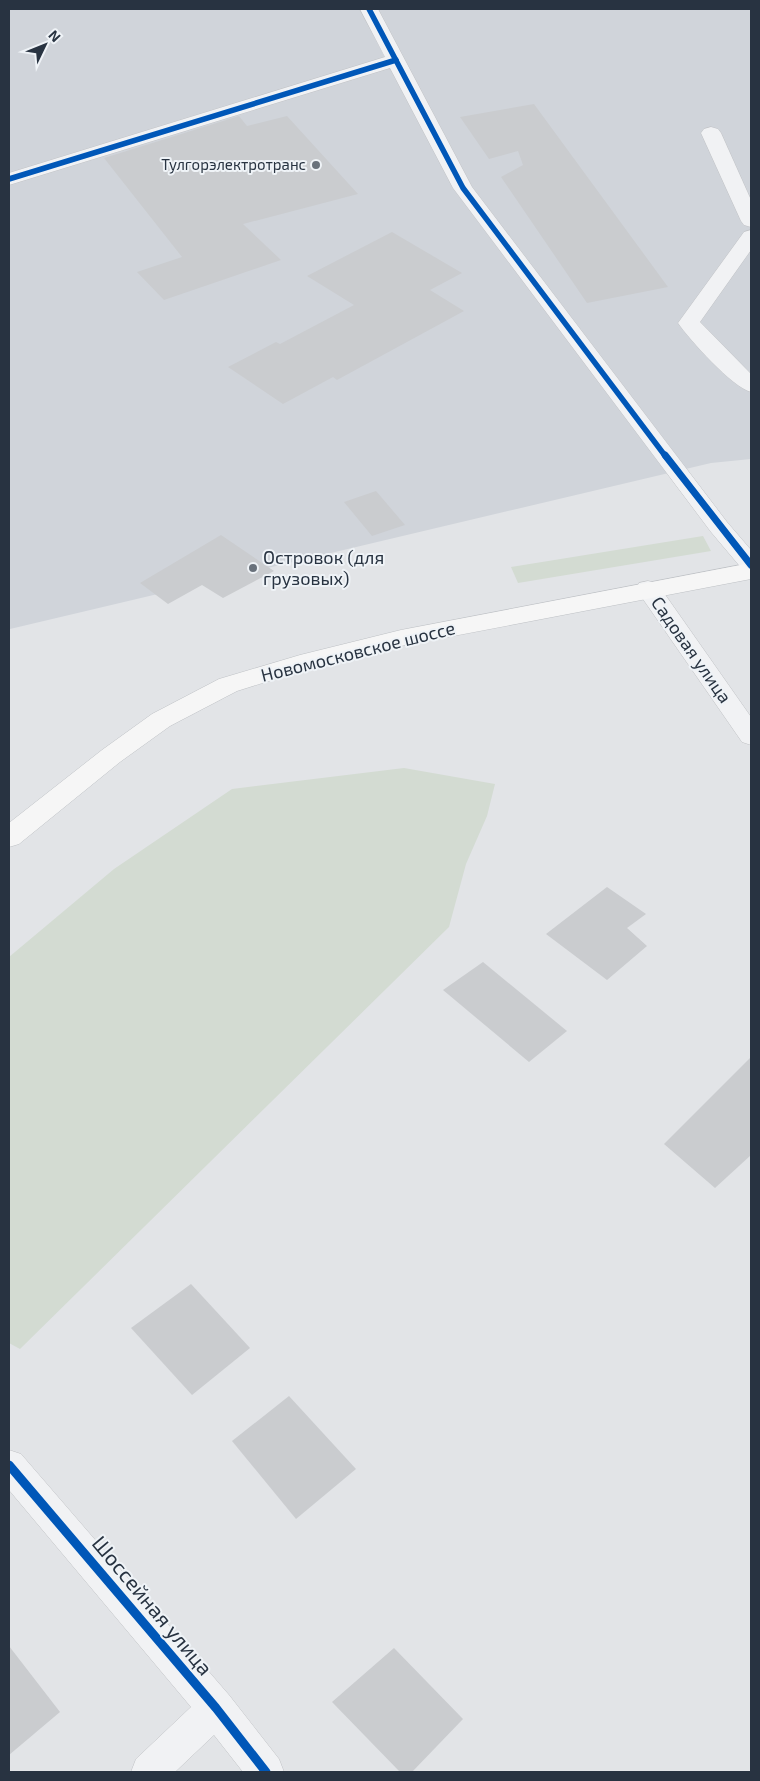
<svg xmlns="http://www.w3.org/2000/svg" width="760" height="1781" viewBox="0 0 760 1781" font-family="'Exo 2',sans-serif">
<rect width="100%" height="100%" fill="#e2e4e7"/>
<!-- built -->
<polygon fill="#d0d4da" points="9,9 751,9 751,459 711,463 10,629"/>
<!-- green -->
<g fill="#d3dbd2">
<polygon points="703,536 711,551 518,583 511,567"/>
<polygon points="404,768 495,784 487,816 466,864 449,927 20,1349 9,1343 9,957 114,869 232,789"/>
</g>
<!-- building -->
<g fill="#cacccf">
<polygon points="534,104 668,287 587,303 501,177 523,165 518,151 489,159 460,117"/>
<polygon points="239,116 247,126 287,116 358,194 243,224 281,260 164,300 137,272 182,257 104,158"/>
<polygon points="392,232 462,273 430,290 464,311 337,380 333,377 283,404 228,367 276,342 280,344 354,305 307,276"/>
<polygon points="376,491 405,525 372,536 344,502"/>
<polygon points="221,535 274,571 223,598 202,585 168,604 140,583"/>
<polygon points="607,887 646,914 627,928 647,946 607,980 546,934"/>
<polygon points="483,962 567,1031 529,1062 443,990"/>
<polygon points="751,1057 751,1155 715,1188 664,1144"/>
<polygon points="191,1284 250,1348 192,1395 131,1328"/>
<polygon points="289,1396 356,1469 296,1519 232,1441"/>
<polygon points="9,1646 60,1712 9,1755"/>
<polygon points="394,1648 463,1719 412,1772 400,1772 332,1702"/>
</g>
<g fill="none" stroke-linecap="round" stroke-linejoin="round">
<defs>
<g id="minor">
<polygon points="360,9 378,9 472,187 727,522 751,550 751,573 743,570 711,532 453,188 390,68 9,185 9,173 385,57"/>
<polygon points="711,127 718,129 721,133 751,200 751,227 744,225 741,221 701,133 704,129"/>
<path d="M751,230v20l-51,72 51,52v18c-19,-5 -61,-52 -73,-69l66,-91z"/>
<polygon points="648,581 657,583 751,717 751,745 742,742 636,589 639,583"/>
<polygon points="9,1450 21,1454 229,1695 279,1759 284,1772 243,1772 214,1735 175,1772 131,1772 136,1759 191,1707 9,1490"/>
</g>
<polygon id="major" points="751,563 751,579 401,646 304,670 237,691 170,726 120,762 19,844 9,847 9,823 102,750 152,714 219,679 300,655 401,630"/>
</defs>
<!-- minor casing -->
<use href="#minor" stroke="#c0c2c5" stroke-width="1"/>
<!-- major casing -->
<use href="#major" stroke="#bec1c5" stroke-width="1"/>
<!-- minor -->
<use href="#minor" fill="#f1f2f4" fill-rule="evenodd"/>
<!-- major -->
<use href="#major" fill="#f6f6f6" fill-rule="evenodd"/>
<defs>
<g id="cycleway-far2">
<polyline points="369,9 463,188 666,457"/>
<polyline points="9,179 396,60"/>
</g>
<polyline id="cycleway-far1" points="665,455 751,565"/>
<polyline id="cycleway" points="9,1465 216,1708 266,1772"/>
</defs>
<!-- cycleway-far2 casing -->
<use href="#cycleway-far2" stroke="#eff3f7" stroke-width="8"/>
<!-- cycleway-far1 casing -->
<use href="#cycleway-far1" stroke="#eff3f7" stroke-width="10"/>
<!-- cycleway casing -->
<use href="#cycleway" stroke="#eff3f7" stroke-width="12"/>
<!-- cycleway-far2 -->
<use href="#cycleway-far2" stroke="#0057b8" stroke-width="5.5"/>
<!-- cycleway-far1 -->
<use href="#cycleway-far1" stroke="#0057b8" stroke-width="7"/>
<!-- cycleway -->
<use href="#cycleway" stroke="#0057b8" stroke-width="9"/>
</g>
<!-- markers -->
<g fill="#69717b" stroke="#eff3f7" stroke-width="2">
<circle cx="316" cy="165" r="5"/>
<circle cx="253" cy="568" r="5"/>
</g>
<g text-anchor="middle" stroke-width="4" stroke-linejoin="round" paint-order="stroke">
<!-- far-poi labels -->
<g font-size="15" fill="#283341" stroke="#eff3f7" text-anchor="end">
<text x="306" y="170">Тулгорэлектротранс</text>
</g>
<!-- poi labels -->
<g font-size="18" fill="#283341" stroke="#eff3f7" text-anchor="start">
<text x="263" y="564">Островок (для<tspan x="263" dy="21">грузовых)</tspan></text>
</g>
<!-- street labels -->
<g font-size="18" fill="#283341" stroke="#eff3f7">
<text transform="translate(691 650) rotate(55)" y="6">Садовая улица</text>
<text transform="translate(358 652) rotate(-14)" y="6">Новомосковское шоссе</text>
</g>
<!-- near-street labels -->
<g font-size="21" fill="#283341" stroke="#eff3f7">
<text transform="translate(152 1606) rotate(50)" y="7">Шоссейная улица</text>
</g>
</g>
<!-- border -->
<rect width="760" height="1781" fill="none" stroke="#283341" stroke-width="20"/>
<!-- north arrow -->
<g transform="translate(45 45) rotate(47)" stroke="#eff3f7" stroke-width="4" paint-order="stroke">
<path d="M0-4L9 19L0 12L-9 19Z" fill="#283341"/>
<text y="-8" font-size="14" font-weight="bold" text-anchor="middle" fill="#283341">N</text>
</g>
</svg>
